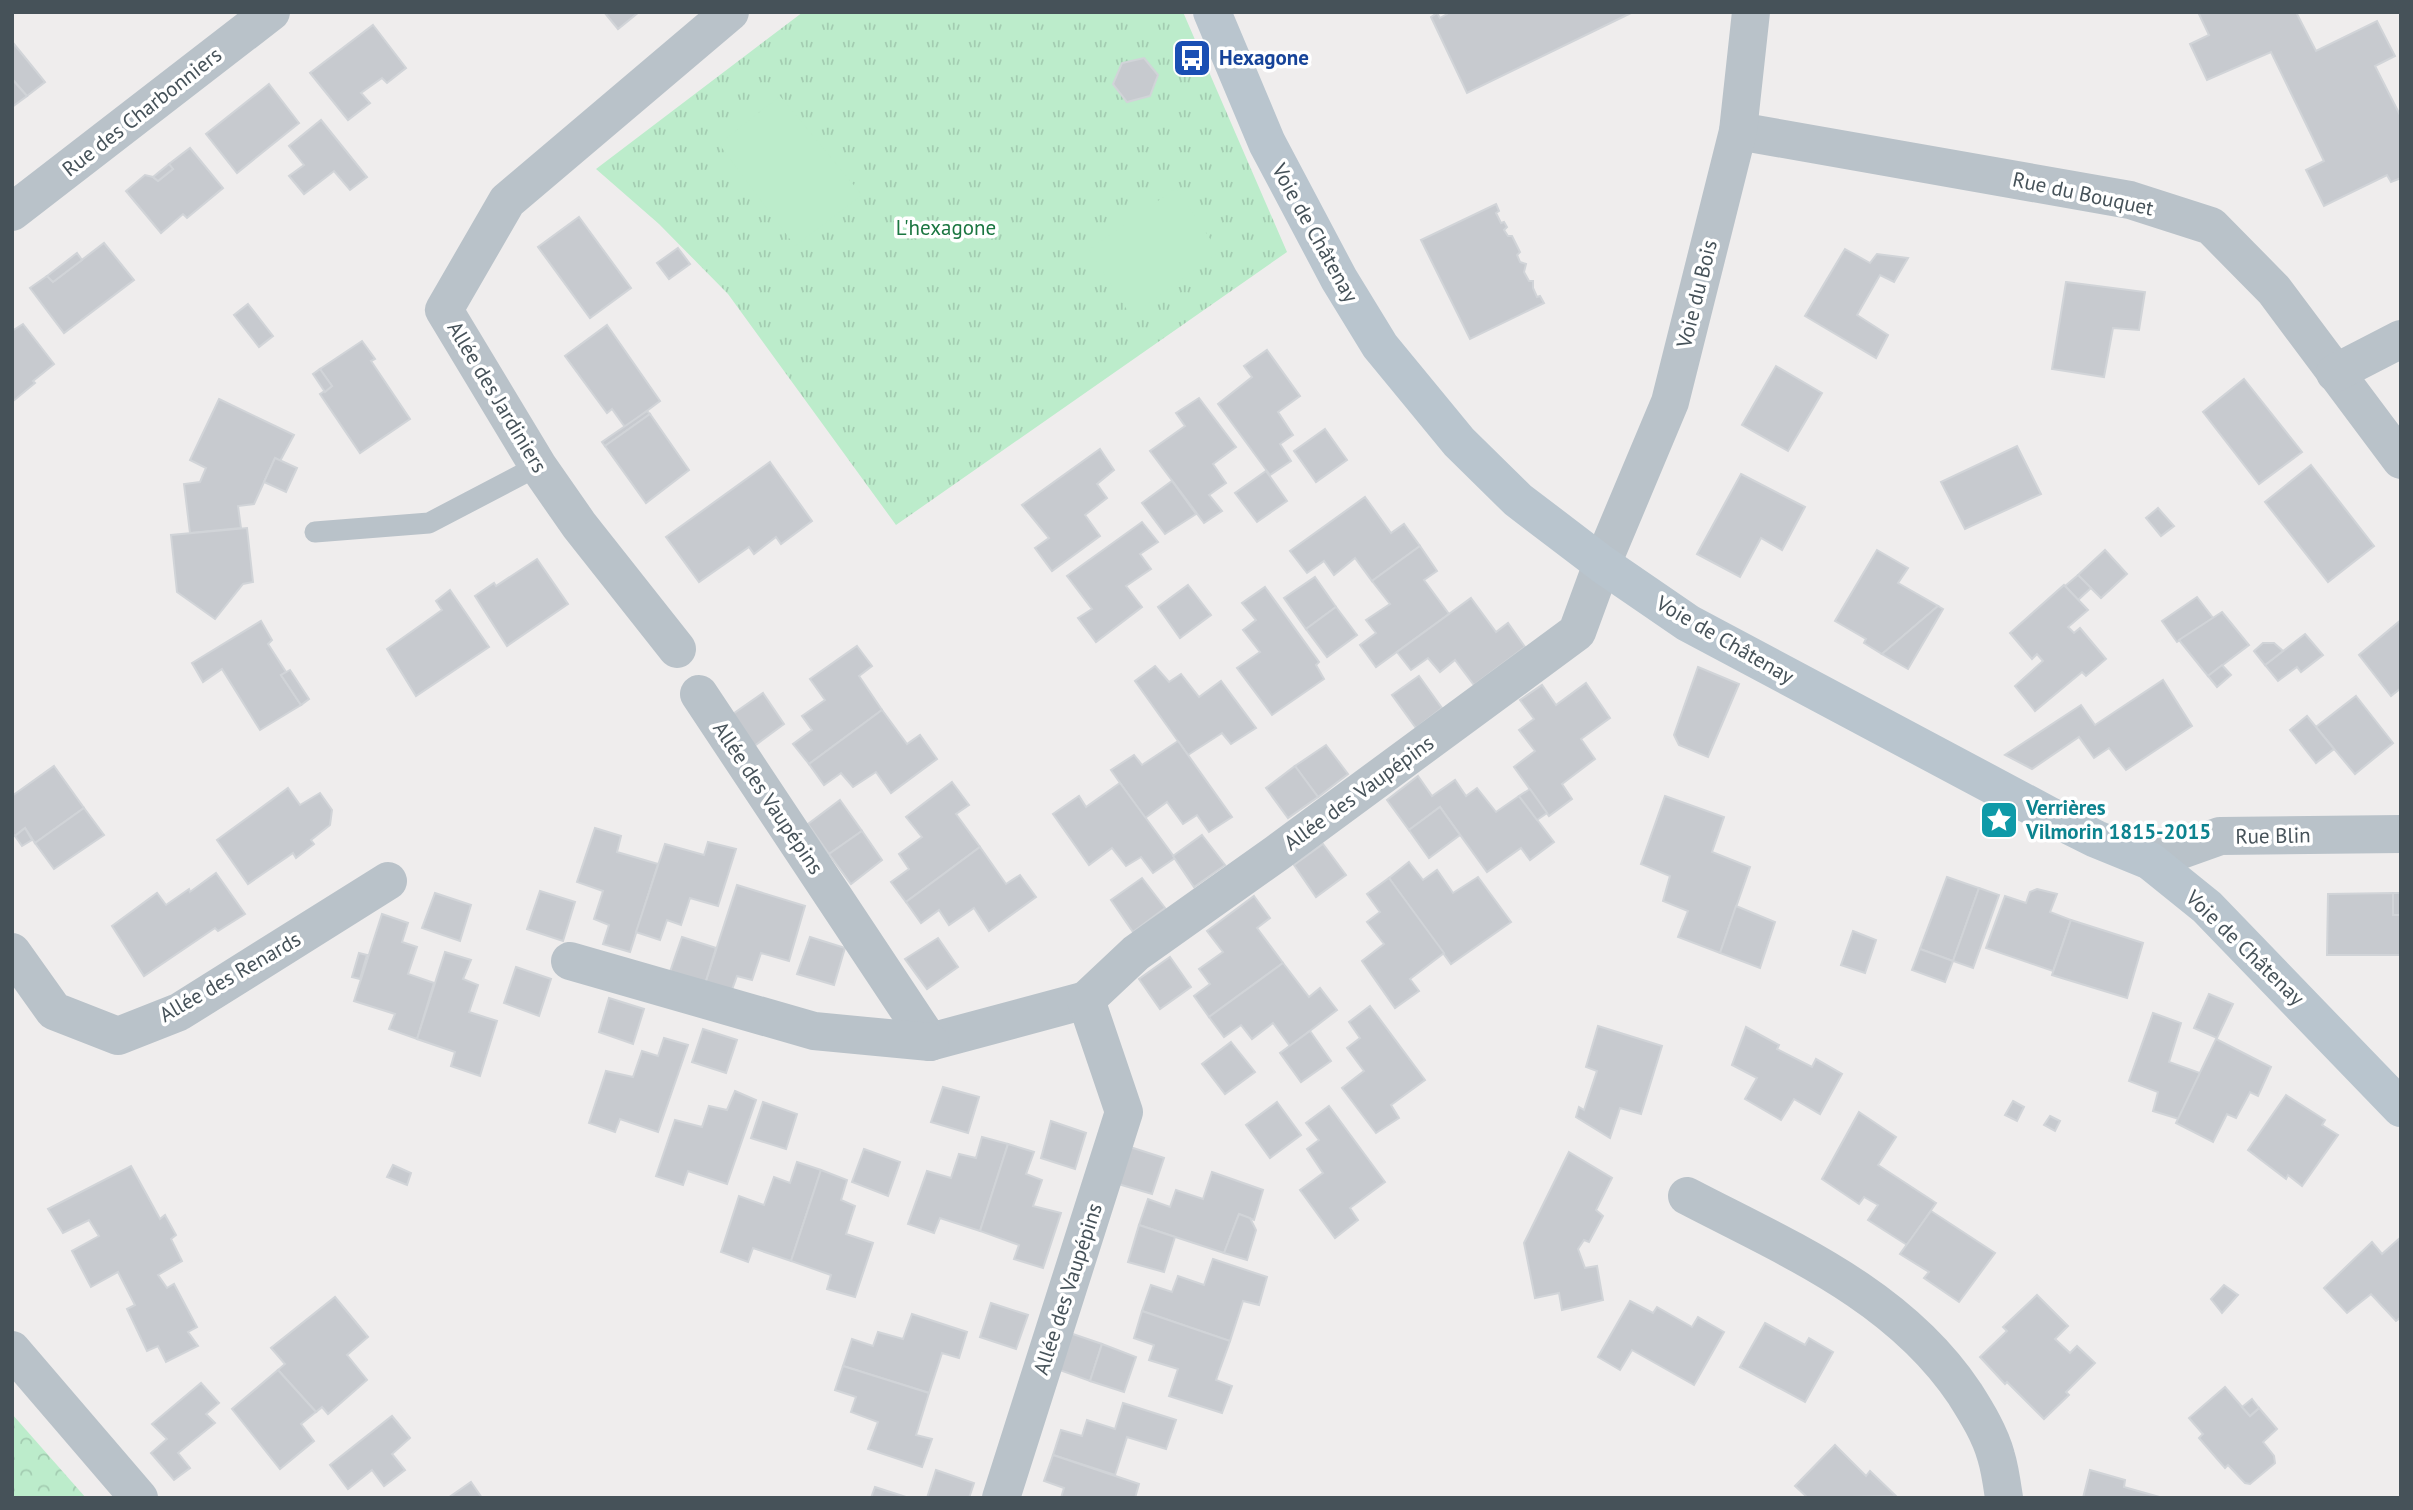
<svg xmlns="http://www.w3.org/2000/svg" width="2413" height="1510" viewBox="0 0 2413 1510" font-family="'PT Sans',sans-serif">
<defs>
<pattern id="grass-tufts" width="24" height="20" patternUnits="userSpaceOnUse" patternTransform="scale(1.75)"><rect width="24" height="20" fill="#bceccb"/><path d="M3 7l-1-3M5 7V3M7 7l1-3M15 17l-1-3M17 17v-4M19 17l1-3" fill="none" stroke="#a3ccb1"/></pattern>
<pattern id="forest-crowns" width="20" height="18" patternUnits="userSpaceOnUse" patternTransform="scale(1.75)"><rect width="20" height="18" fill="#bceccb"/><path d="M2 6a3 3 0 1 1 6 0M12 15a3 3 0 1 1 6 0" fill="none" stroke="#a3ccb1"/></pattern>
</defs>
<rect width="100%" height="100%" fill="#efeded"/>
<!-- grass -->
<polygon fill="url(#grass-tufts)" points="803,12 1183,12 1287,252 896,525 728,294 659,224 596,169"/>
<!-- forest -->
<polygon fill="url(#forest-crowns)" points="12,1414 86,1498 12,1498"/>
<!-- pitch -->
<g fill="#bceccb">
<polygon points="780,96 862,195 795,246 719,144"/>
<polygon points="1176,188 1219,252 1131,316 1089,250"/>
</g>
<!-- building -->
<g fill="#c7cacf" stroke="#d1d4d8" stroke-width="2">
<polygon points="604,12 639,12 618,29"/>
<polygon points="1447,12 1633,12 1467,93 1431,17 1437,13 1440,18 1447,14"/>
<polygon points="2198,12 2296,12 2316,51 2377,21 2395,56 2375,66 2401,117 2401,178 2391,182 2387,175 2324,206 2306,170 2324,161 2271,52 2207,80 2190,44 2209,35"/>
<polygon points="373,25 406,68 387,83 382,78 361,93 370,103 348,120 310,73"/>
<polygon points="14,44 45,82 27,96 12,79 12,46"/>
<polygon points="1144,58 1158,75 1150,96 1127,102 1113,84 1122,63"/>
<polygon points="12,79 27,96 12,107"/>
<polygon points="269,84 299,123 237,173 206,134"/>
<polygon points="321,120 367,177 350,190 334,171 304,194 289,176 304,165 289,146"/>
<polygon points="190,148 223,188 187,218 183,214 161,233 126,191 145,175 153,177 158,181 173,169 169,164"/>
<polygon points="169,164 173,169 158,181 153,177"/>
<polygon points="1496,204 1499,211 1496,213 1501,223 1504,222 1507,227 1504,230 1508,236 1512,236 1520,252 1517,255 1520,262 1526,264 1524,272 1529,281 1533,281 1533,288 1537,297 1540,296 1544,303 1470,339 1421,240"/>
<polygon points="579,217 631,288 590,318 538,247"/>
<polygon points="104,243 134,280 64,333 30,288 47,276 53,282"/>
<polygon points="678,248 690,264 669,279 657,263"/>
<polygon points="1845,249 1870,263 1877,254 1908,258 1894,282 1880,275 1857,315 1888,335 1876,358 1805,316"/>
<polygon points="77,253 82,260 53,282 47,276"/>
<polygon points="2066,282 2145,292 2139,330 2113,328 2104,377 2052,369"/>
<polygon points="248,304 273,336 259,347 234,315"/>
<polygon points="23,324 54,364 33,381 35,383 12,402 12,331"/>
<polygon points="607,325 660,401 625,427 612,409 607,413 565,356"/>
<polygon points="362,341 375,359 371,361 410,419 360,453 320,394 332,386 320,369"/>
<polygon points="1267,350 1300,396 1278,412 1293,435 1280,444 1291,461 1270,475 1218,404 1252,377 1244,366"/>
<polygon points="1776,366 1822,393 1788,451 1742,425"/>
<polygon points="320,369 332,386 325,392 313,374"/>
<polygon points="2244,379 2302,452 2259,484 2203,412"/>
<polygon points="1199,398 1236,447 1213,464 1226,483 1209,495 1222,511 1204,523 1150,451 1185,426 1176,413"/>
<polygon points="219,399 294,435 280,461 275,458 254,504 238,506 241,528 190,533 184,484 200,482 206,468 190,460"/>
<polygon points="647,411 650,414 605,446 602,442"/>
<polygon points="650,414 689,470 646,503 605,446"/>
<polygon points="1325,429 1347,460 1316,482 1294,451"/>
<polygon points="2017,446 2041,494 1965,529 1941,482"/>
<polygon points="1100,449 1114,470 1097,484 1107,498 1085,515 1100,536 1052,571 1035,548 1049,538 1022,505"/>
<polygon points="275,458 297,468 286,492 264,482"/>
<polygon points="770,462 812,521 781,544 776,537 754,554 749,547 699,582 666,537"/>
<polygon points="2311,465 2374,546 2328,582 2265,502"/>
<polygon points="1266,471 1287,501 1257,522 1235,493"/>
<polygon points="1741,474 1805,507 1782,550 1761,538 1740,577 1697,554"/>
<polygon points="1172,481 1196,514 1165,534 1142,503"/>
<polygon points="1365,497 1391,533 1404,524 1420,546 1372,581 1355,558 1334,575 1324,561 1307,573 1290,551"/>
<polygon points="2158,508 2174,526 2161,536 2146,518"/>
<polygon points="1142,522 1158,542 1140,554 1151,569 1126,586 1142,607 1096,642 1078,618 1092,609 1067,576"/>
<polygon points="247,528 253,582 243,584 215,619 177,592 171,535"/>
<polygon points="1420,546 1437,571 1424,580 1449,614 1376,667 1360,645 1376,633 1366,620 1390,604 1372,581"/>
<polygon points="1877,550 1908,568 1898,583 1938,606 1882,654 1864,643 1866,639 1835,621"/>
<polygon points="2105,550 2127,574 2101,598 2078,575"/>
<polygon points="537,559 568,604 507,646 475,596 494,583 496,586"/>
<polygon points="2078,575 2091,588 2078,600 2065,586"/>
<polygon points="1315,577 1336,607 1306,629 1284,598"/>
<polygon points="1188,585 1211,615 1180,638 1158,607"/>
<polygon points="2064,585 2088,610 2068,627 2074,633 2080,628 2106,659 2086,676 2082,672 2035,711 2015,686 2043,661 2037,654 2032,659 2010,633"/>
<polygon points="1265,587 1319,662 1316,665 1324,679 1272,715 1237,668 1260,652 1243,630 1256,620 1242,603"/>
<polygon points="450,590 489,647 416,696 387,649 442,610 436,601"/>
<polygon points="2197,597 2213,618 2177,642 2162,621"/>
<polygon points="1471,598 1496,632 1508,623 1525,647 1474,685 1455,660 1440,672 1428,658 1411,670 1397,652"/>
<polygon points="1938,606 1943,609 1908,669 1882,654"/>
<polygon points="1336,607 1357,635 1327,657 1306,629"/>
<polygon points="2222,612 2249,645 2208,676 2179,640"/>
<polygon points="2401,620 2401,688 2391,696 2359,655"/>
<polygon points="261,621 272,640 268,644 286,672 281,675 301,705 260,730 222,669 203,682 192,663"/>
<polygon points="2305,634 2323,655 2301,672 2297,667 2278,681 2265,665"/>
<polygon points="2263,643 2274,643 2283,651 2265,665 2254,651"/>
<polygon points="857,646 872,666 859,676 882,710 809,764 793,744 812,730 802,716 825,700 810,679"/>
<polygon points="2222,665 2231,675 2217,687 2208,676"/>
<polygon points="1155,666 1169,682 1181,674 1199,697 1221,681 1256,728 1231,744 1222,733 1188,755 1135,681"/>
<polygon points="1698,667 1739,684 1708,757 1679,745 1674,735"/>
<polygon points="290,670 309,699 301,705 281,675"/>
<polygon points="1419,676 1442,708 1416,728 1392,695"/>
<polygon points="2163,680 2192,726 2126,770 2109,748 2094,758 2079,737 2032,769 2005,755 2081,705 2095,725"/>
<polygon points="1586,683 1610,718 1581,739 1595,759 1562,784 1572,799 1549,816 1514,767 1535,751 1519,730 1534,719 1520,700 1542,685 1556,705"/>
<polygon points="763,693 784,724 753,747 730,716"/>
<polygon points="2356,696 2393,743 2355,774 2316,727"/>
<polygon points="882,710 907,744 920,735 937,759 891,793 876,772 853,787 841,773 824,785 809,764"/>
<polygon points="2307,716 2334,749 2316,763 2290,730"/>
<polygon points="1178,741 1232,817 1209,832 1197,815 1183,824 1167,802 1145,818 1111,770 1134,755 1142,765"/>
<polygon points="1326,745 1348,774 1318,797 1295,766"/>
<polygon points="54,766 84,808 35,843 25,828 15,836 12,833 12,796"/>
<polygon points="1295,766 1318,797 1288,818 1266,788"/>
<polygon points="1418,776 1432,796 1455,780 1466,796 1477,788 1496,812 1519,796 1554,842 1530,860 1521,848 1487,872 1440,807 1409,830 1387,800"/>
<polygon points="952,782 969,805 956,814 980,847 906,902 891,882 909,869 899,854 922,837 906,817"/>
<polygon points="1120,783 1175,858 1153,873 1141,857 1126,866 1112,848 1089,865 1053,814 1079,796 1086,807"/>
<polygon points="288,788 300,805 320,793 332,810 330,825 311,840 314,844 296,858 293,853 248,884 217,840"/>
<polygon points="1530,789 1547,813 1537,820 1519,796"/>
<polygon points="1665,796 1724,817 1712,852 1750,867 1720,953 1678,937 1688,911 1663,901 1670,876 1641,864"/>
<polygon points="840,800 862,831 829,854 808,824"/>
<polygon points="1440,807 1460,835 1429,858 1409,830"/>
<polygon points="84,808 104,835 54,869 35,843"/>
<polygon points="25,828 32,840 22,846 15,836"/>
<polygon points="595,828 621,836 617,852 658,864 630,952 603,944 609,925 594,919 603,891 577,882"/>
<polygon points="862,831 882,860 851,884 829,854"/>
<polygon points="1202,835 1225,865 1194,887 1173,856"/>
<polygon points="708,842 736,849 718,906 690,898 681,925 667,920 660,940 636,932 665,844 704,855"/>
<polygon points="1323,844 1346,875 1316,897 1294,865"/>
<polygon points="980,847 1006,884 1020,875 1036,897 989,931 974,908 949,925 939,910 921,923 906,902"/>
<polygon points="1409,862 1423,880 1437,870 1453,893 1478,877 1511,922 1451,964 1389,878"/>
<polygon points="216,873 245,914 218,931 215,928 144,976 112,926 157,893 166,905 189,889 190,892"/>
<polygon points="1947,877 1979,888 1953,961 1920,949"/>
<polygon points="1142,878 1165,908 1133,932 1111,900"/>
<polygon points="1389,878 1444,953 1410,979 1419,991 1395,1008 1362,961 1384,944 1367,922 1380,912 1367,894"/>
<polygon points="737,885 805,906 789,961 761,953 752,980 737,976 730,995 704,987"/>
<polygon points="1979,888 1999,895 1973,968 1953,961"/>
<polygon points="2037,889 2057,894 2050,912 2071,920 2053,971 1986,948 2005,896 2026,903 2030,892"/>
<polygon points="540,891 575,902 563,941 527,929"/>
<polygon points="435,893 471,905 460,941 422,928"/>
<rect x="2393" y="893" width="8" height="22"/>
<polygon points="2393,893 2393,915 2401,915 2401,955 2327,955 2328,894"/>
<polygon points="1254,896 1270,918 1257,928 1283,963 1209,1017 1194,996 1210,984 1199,969 1223,952 1207,931"/>
<polygon points="1736,906 1775,922 1760,968 1720,953"/>
<polygon points="382,914 408,923 402,942 417,947 408,974 434,983 417,1039 389,1029 395,1014 354,1001"/>
<polygon points="2071,920 2143,943 2127,998 2052,975"/>
<polygon points="1853,931 1876,940 1865,973 1841,965"/>
<polygon points="682,937 716,948 704,987 669,975"/>
<polygon points="810,937 845,948 834,985 797,974"/>
<polygon points="938,938 958,967 927,989 905,959"/>
<polygon points="1920,949 1953,961 1945,982 1912,970"/>
<polygon points="445,952 471,960 463,979 478,985 469,1012 497,1021 480,1076 451,1066 455,1052 417,1039"/>
<polygon points="359,953 367,955 360,979 352,977"/>
<polygon points="1170,957 1191,987 1160,1009 1139,979"/>
<polygon points="1283,963 1309,997 1320,988 1337,1010 1290,1046 1273,1023 1252,1039 1241,1025 1224,1037 1209,1017"/>
<polygon points="516,967 551,979 539,1016 504,1003"/>
<polygon points="2209,994 2233,1004 2217,1038 2194,1028"/>
<polygon points="609,998 644,1009 633,1044 599,1032"/>
<polygon points="1370,1006 1425,1080 1391,1105 1399,1118 1376,1133 1342,1088 1364,1071 1347,1048 1360,1038 1349,1022"/>
<polygon points="2153,1013 2181,1023 2169,1062 2200,1073 2179,1119 2153,1111 2158,1092 2129,1081"/>
<polygon points="1598,1026 1662,1046 1641,1114 1620,1108 1610,1138 1576,1117 1579,1107 1584,1110 1597,1071 1586,1067"/>
<polygon points="1746,1027 1779,1045 1777,1049 1812,1067 1816,1059 1842,1074 1820,1114 1794,1099 1781,1120 1745,1099 1757,1078 1732,1065"/>
<polygon points="703,1029 737,1040 726,1073 692,1062"/>
<polygon points="1310,1031 1331,1061 1301,1082 1280,1053"/>
<polygon points="664,1038 688,1045 658,1132 620,1119 615,1132 589,1123 606,1071 633,1077 642,1051 658,1056"/>
<polygon points="2216,1039 2271,1067 2258,1096 2250,1092 2236,1118 2227,1114 2213,1142 2176,1123"/>
<polygon points="1231,1042 1255,1072 1225,1094 1202,1064"/>
<polygon points="943,1087 979,1097 968,1133 931,1122"/>
<polygon points="735,1091 756,1100 727,1184 688,1171 683,1185 656,1176 675,1120 702,1127 709,1106 727,1110"/>
<polygon points="2286,1095 2325,1120 2322,1125 2338,1135 2302,1186 2288,1175 2286,1179 2248,1150"/>
<polygon points="2013,1101 2024,1107 2017,1121 2005,1115"/>
<polygon points="763,1102 797,1114 786,1149 751,1138"/>
<polygon points="1277,1102 1301,1135 1270,1158 1246,1125"/>
<polygon points="1329,1106 1385,1182 1350,1208 1358,1220 1335,1238 1300,1190 1323,1173 1307,1149 1319,1140 1306,1123"/>
<polygon points="1859,1112 1896,1137 1878,1165 1936,1203 1907,1245 1868,1220 1878,1205 1864,1197 1859,1204 1822,1179"/>
<polygon points="2050,1116 2060,1121 2055,1131 2044,1125"/>
<polygon points="1051,1121 1086,1133 1075,1169 1041,1158"/>
<polygon points="982,1137 1008,1144 980,1231 940,1218 934,1233 908,1224 927,1171 951,1178 959,1154 976,1158"/>
<polygon points="1008,1144 1034,1152 1026,1174 1042,1180 1033,1206 1061,1213 1043,1268 1014,1259 1019,1245 980,1231"/>
<polygon points="1127,1146 1164,1158 1152,1194 1115,1183"/>
<polygon points="864,1149 900,1162 888,1196 852,1182"/>
<polygon points="1569,1152 1612,1178 1596,1210 1603,1216 1589,1242 1584,1240 1578,1249 1585,1268 1597,1266 1603,1300 1562,1310 1559,1293 1535,1298 1524,1243"/>
<polygon points="797,1162 821,1170 791,1261 753,1248 748,1262 721,1252 739,1196 764,1205 774,1177 790,1183"/>
<polygon points="393,1165 411,1173 407,1185 387,1177"/>
<polygon points="131,1166 160,1219 165,1215 176,1235 171,1239 182,1261 158,1275 167,1288 174,1284 197,1327 188,1332 198,1346 166,1362 158,1346 147,1351 127,1309 135,1305 118,1272 91,1287 72,1251 99,1236 89,1220 63,1233 48,1209"/>
<polygon points="821,1170 847,1180 841,1200 855,1206 846,1234 873,1243 855,1297 827,1289 831,1275 791,1261"/>
<polygon points="1212,1172 1263,1190 1254,1220 1239,1214 1224,1253 1139,1225 1148,1199 1170,1207 1176,1190 1203,1199"/>
<polygon points="1931,1211 1995,1253 1959,1302 1924,1278 1929,1272 1900,1254"/>
<polygon points="1239,1214 1250,1218 1256,1230 1247,1260 1224,1253"/>
<polygon points="1139,1225 1175,1237 1164,1272 1128,1262"/>
<polygon points="2401,1237 2401,1317 2396,1321 2371,1294 2347,1313 2324,1288 2372,1242 2382,1254"/>
<polygon points="1213,1259 1267,1277 1259,1305 1243,1301 1230,1341 1142,1311 1151,1285 1172,1292 1178,1276 1204,1285"/>
<polygon points="2224,1285 2238,1295 2222,1313 2211,1299"/>
<polygon points="2037,1295 2068,1326 2055,1339 2070,1353 2077,1346 2095,1363 2066,1392 2069,1395 2044,1419 2007,1382 2005,1384 1980,1357 2007,1331 2003,1327"/>
<polygon points="335,1297 368,1337 347,1355 367,1380 328,1414 322,1407 316,1412 278,1370 285,1364 271,1348"/>
<polygon points="1630,1301 1653,1313 1657,1307 1692,1327 1698,1317 1724,1332 1694,1385 1632,1350 1620,1370 1598,1357"/>
<polygon points="991,1303 1028,1315 1016,1349 980,1337"/>
<polygon points="1142,1311 1230,1341 1216,1380 1232,1386 1222,1413 1169,1396 1178,1369 1149,1360 1154,1345 1134,1338"/>
<polygon points="912,1314 967,1332 959,1358 942,1353 929,1393 843,1366 852,1339 873,1346 878,1332 903,1339"/>
<polygon points="1765,1323 1805,1345 1809,1338 1833,1352 1805,1402 1740,1367"/>
<polygon points="1067,1332 1102,1344 1090,1381 1054,1368"/>
<polygon points="1102,1344 1136,1357 1124,1392 1090,1381"/>
<polygon points="843,1366 929,1393 916,1435 932,1439 922,1467 868,1449 878,1422 851,1412 856,1397 835,1390"/>
<polygon points="278,1370 316,1412 301,1424 314,1441 280,1469 232,1409"/>
<polygon points="201,1383 219,1403 206,1414 215,1423 178,1453 190,1468 174,1480 151,1453 167,1439 152,1424"/>
<polygon points="2225,1387 2250,1416 2259,1408 2277,1429 2263,1442 2274,1456 2275,1463 2250,1484 2245,1483 2228,1465 2225,1468 2199,1438 2203,1434 2189,1418"/>
<polygon points="2252,1399 2259,1408 2250,1416 2242,1407"/>
<polygon points="1123,1403 1176,1420 1166,1449 1127,1437 1115,1475 1053,1455 1061,1430 1082,1436 1087,1420 1115,1429"/>
<polygon points="392,1416 410,1438 392,1454 405,1470 384,1486 372,1470 348,1489 330,1465"/>
<polygon points="1835,1445 1866,1476 1870,1471 1896,1496 1808,1498 1795,1486"/>
<polygon points="1053,1455 1139,1484 1135,1498 1061,1498 1064,1488 1044,1481"/>
<polygon points="936,1470 974,1483 969,1498 927,1498"/>
<polygon points="2090,1470 2125,1480 2124,1487 2163,1498 2083,1498"/>
<polygon points="471,1482 482,1498 448,1498"/>
<polygon points="875,1487 909,1498 871,1498"/>
</g>
<g fill="none" stroke-linecap="round" stroke-linejoin="round">
<!-- lane -->
<polyline stroke="#b9c2c9" stroke-width="21" points="315,532 429,523 538,466"/>
<!-- street -->
<g stroke="#b9c2c9" stroke-width="38">
<polyline points="1738,131 2130,200 2211,226 2274,290 2401,460"/>
<polyline points="12,212 271,12"/>
<polyline points="2335,373 2401,339"/>
<polyline points="677,649 579,525 538,466 444,310 507,201 730,12"/>
<polyline points="699,694 930,1042 1086,1000"/>
<polyline points="2150,861 2220,836 2401,834"/>
<polyline points="12,952 54,1011 118,1036 179,1012 388,881"/>
<polyline points="570,961 814,1031 930,1042"/>
<path d="M1687,1196c102,53 212,99 278,198 12,19 25,40 31,62 4,13 6,28 8,42"/>
<polyline points="12,1350 139,1498"/>
<polyline points="1001,1498 1124,1112 1086,1000 1136,953 1277,853 1577,632 1602,564 1670,402 1738,131 1751,12"/>
</g>
<!-- secondary -->
<polyline stroke="#b9c5ce" stroke-width="38" points="1212,12 1267,143 1339,279 1380,346 1459,442 1518,500 1602,564 1688,623 2050,816 2096,839 2150,861 2207,907 2401,1108"/>
</g>
<!-- icons -->
<defs>
<symbol id="bus-square" viewBox="-11 -11 22 22"><rect x="-9" y="-9" width="18" height="18" rx="4" fill="#1a4fb4" stroke="#fff"/><path d="M-5-6H5V4H4V6H2V4H-2V6H-4V4H-5ZM-3.5-4V0h7V-4ZM-3.5 1.2v1.5H-2V1.2ZM2 1.2v1.5H3.5V1.2Z" fill="#fff"/></symbol>
<symbol id="sight-square" viewBox="-11 -11 22 22"><rect x="-9" y="-9" width="18" height="18" rx="4" fill="#0f9aa8" stroke="#fff"/><path d="M0-6L1.8-2.2L6-1.7L2.9 1.2L3.7 5.4L0 3.3L-3.7 5.4L-2.9 1.2L-6-1.7L-1.8-2.2Z" fill="#fff"/></symbol>
</defs>
<g fill-rule="evenodd">
<use href="#bus-square" x="1170" y="36" width="44" height="44"/>
<use href="#sight-square" x="1977" y="798" width="44" height="44"/>
</g>
<g text-anchor="middle" stroke-width="7" stroke-linejoin="round" paint-order="stroke">
<!-- transit labels -->
<g font-size="21" font-weight="bold" fill="#164399" stroke="#fff" text-anchor="start">
<text x="1219" y="65">Hexagone</text>
</g>
<!-- street labels -->
<g font-size="21" fill="#465259" stroke="#fff">
<text transform="translate(142 112) rotate(-38)" y="7">Rue des Charbonniers</text>
<text transform="translate(2083 194) rotate(12)" y="7">Rue du Bouquet</text>
<text transform="translate(1315 233) rotate(61)" y="7">Voie de Châtenay</text>
<text transform="translate(1697 294) rotate(-76)" y="7">Voie du Bois</text>
<text transform="translate(497 397) rotate(59)" y="7">Allée des Jardiniers</text>
<text transform="translate(1725 640) rotate(30)" y="7">Voie de Châtenay</text>
<text transform="translate(1359 793) rotate(-36)" y="7">Allée des Vaupépins</text>
<text transform="translate(768 798) rotate(56)" y="7">Allée des Vaupépins</text>
<text transform="translate(2273 836) rotate(-1)" y="7">Rue Blin</text>
<text transform="translate(2245 948) rotate(44)" y="7">Voie de Châtenay</text>
<text transform="translate(230 977) rotate(-30)" y="7">Allée des Renards</text>
<text transform="translate(1068 1289) rotate(-72)" y="7">Allée des Vaupépins</text>
</g>
<!-- park labels -->
<g font-size="21" fill="#1b7641" stroke="#fff">
<text x="946" y="235">L'hexagone</text>
</g>
<!-- culture labels -->
<g font-size="21" font-weight="bold" fill="#0d838f" stroke="#fff" text-anchor="start">
<text x="2026" y="815">Verrières<tspan x="2026" dy="24">Vilmorin 1815-2015</tspan></text>
</g>
</g>
<!-- border -->
<rect width="2413" height="1510" fill="none" stroke="#465259" stroke-width="28"/>
</svg>
